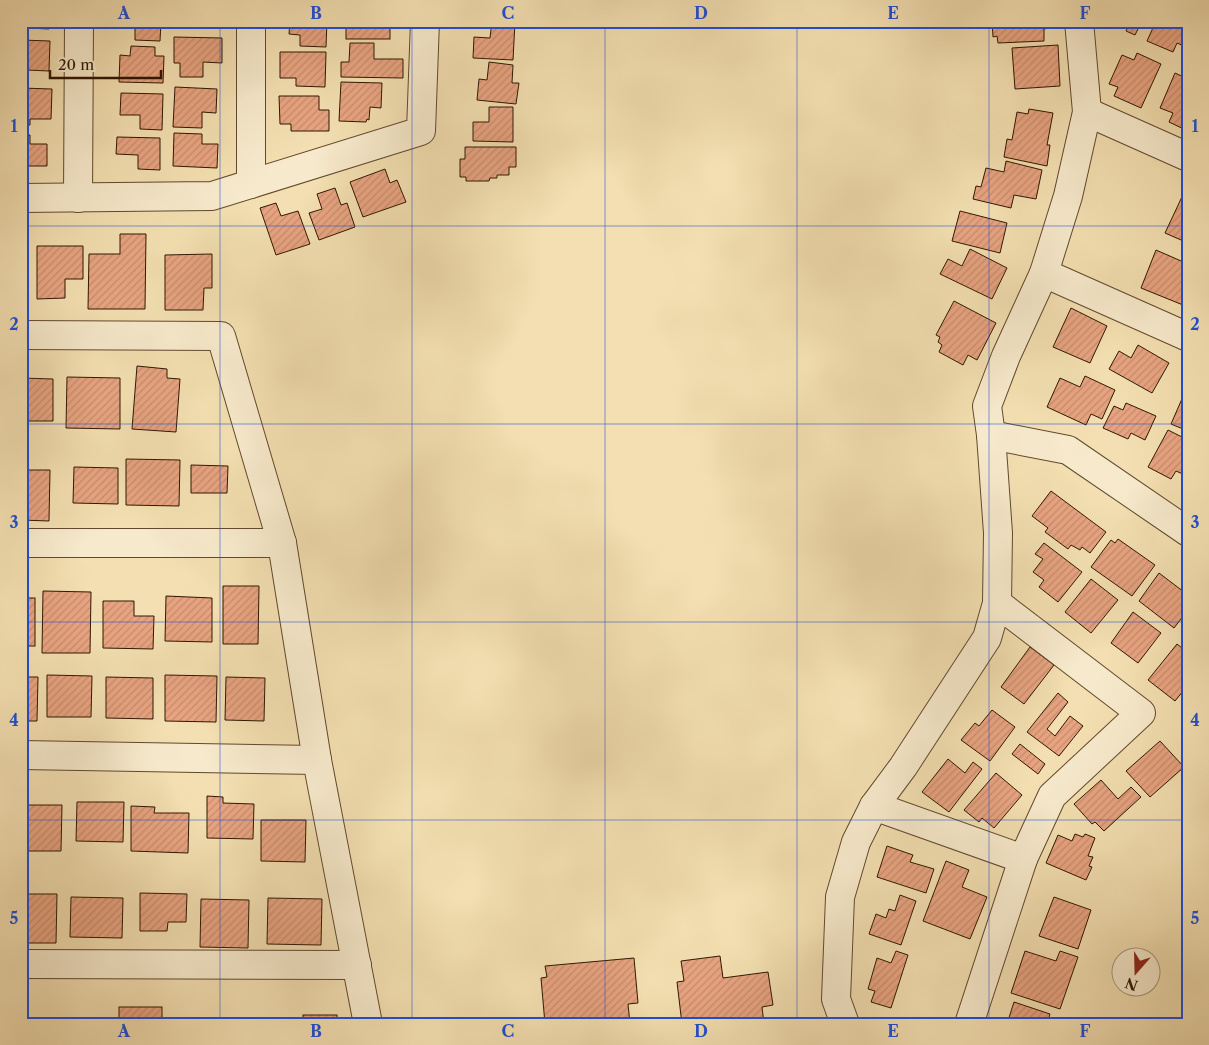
<svg xmlns="http://www.w3.org/2000/svg" width="1209" height="1045" viewBox="0 0 1209 1045" font-family="'Libre Caslon Text',serif">
<defs>
<pattern id="building-hatch" width="6" height="6" patternUnits="userSpaceOnUse" patternTransform="scale(1.25)"><rect width="6" height="6" fill="#e8a481"/><path d="M-1 1l2-2M0 6l6-6M5 7l2-2" fill="none" stroke="#c78c6e"/></pattern>
</defs>
<rect width="100%" height="100%" fill="#f3dfb1"/>
<filter id="stains"><feTurbulence type="fractalNoise" baseFrequency=".004" numOctaves="4"/><feColorMatrix values="0 0 0 0 .2 0 0 0 0 .09 0 0 0 0 .02 0 0 0 .5 -.17"/></filter>
<radialGradient id="worn" r=".72"><stop offset=".6" stop-color="#630" stop-opacity="0"/><stop offset="1" stop-color="#630" stop-opacity=".3"/></radialGradient>
<!-- building -->
<g fill="url(#building-hatch)" stroke="#311601">
<polygon points="21,21 49,21 49,29 27,28 26,35 21,35"/>
<polygon points="118,21 161,21 160,41 135,40 135,24 118,23"/>
<polygon points="183,21 204,21 204,25 183,24"/>
<polygon points="290,21 327,21 326,47 300,46 300,35 289,34"/>
<rect x="346" y="21" width="44" height="18"/>
<polygon points="492,21 515,22 513,60 473,58 474,37 490,38"/>
<polygon points="992,21 1049,21 1049,28 1044,29 1044,41 998,43 997,36 993,37"/>
<polygon points="1126,21 1142,21 1135,35 1126,31 1130,23"/>
<polygon points="1156,21 1188,21 1188,42 1186,47 1177,43 1173,52 1147,41"/>
<polygon points="174,37 222,38 222,63 203,62 203,77 180,77 180,63 174,63"/>
<polygon points="21,40 50,41 49,71 27,70 27,77 21,77"/>
<polygon points="350,43 374,43 374,59 403,59 403,78 341,77 341,62 349,62"/>
<polygon points="1058,45 1060,86 1015,89 1012,48"/>
<polygon points="131,46 155,47 155,56 164,56 163,83 119,82 120,55 130,56"/>
<polygon points="280,52 326,52 325,87 296,86 296,78 280,78"/>
<polygon points="1137,53 1161,64 1141,108 1114,96 1118,87 1109,84 1122,55 1134,60"/>
<polygon points="489,62 513,65 512,83 519,83 516,104 477,100 479,79 487,80"/>
<polygon points="1175,73 1188,79 1188,131 1169,122 1173,113 1160,108"/>
<polygon points="341,82 382,83 381,108 370,107 369,120 367,119 366,122 339,121"/>
<polygon points="175,87 217,89 216,113 202,112 202,128 173,127"/>
<polygon points="21,88 52,89 51,119 30,119 30,125 21,125"/>
<polygon points="121,93 163,94 162,130 140,129 140,115 120,115"/>
<polygon points="279,96 319,96 319,110 329,110 329,131 291,131 291,124 280,124"/>
<polygon points="489,107 513,107 513,142 473,141 473,122 489,122"/>
<polygon points="1029,109 1053,113 1047,145 1050,145 1047,166 1004,157 1007,139 1012,140 1017,112 1028,114"/>
<polygon points="174,133 202,134 202,144 218,144 217,168 173,166"/>
<polygon points="21,135 30,135 30,144 47,144 47,166 28,166 28,171 21,171"/>
<polygon points="117,137 160,138 160,170 138,169 138,155 116,154"/>
<polygon points="465,147 516,147 516,167 509,167 509,175 497,175 497,178 490,178 489,181 466,181 466,177 460,177 460,159 465,159"/>
<polygon points="1006,161 1042,170 1036,199 1014,195 1011,208 973,199 976,186 981,187 986,168 1004,172"/>
<polygon points="385,169 390,183 397,180 406,202 363,217 350,182"/>
<polygon points="1188,184 1188,243 1165,233"/>
<polygon points="335,188 341,205 347,203 355,227 319,240 309,213 322,209 317,194"/>
<polygon points="276,203 281,216 298,211 310,244 276,255 260,208"/>
<polygon points="960,211 1007,223 1000,253 952,241"/>
<polygon points="120,234 146,234 145,309 88,309 89,254 120,254"/>
<polygon points="37,246 83,246 83,279 65,279 65,298 37,299"/>
<polygon points="970,249 1007,268 992,299 940,274 948,259 962,266"/>
<polygon points="1156,250 1188,264 1188,293 1183,305 1141,288"/>
<polygon points="212,254 212,288 204,288 203,310 165,310 165,255"/>
<polygon points="954,301 996,323 977,360 968,355 963,365 939,352 942,345 938,342 940,337 936,335"/>
<polygon points="1071,308 1107,326 1090,363 1053,347"/>
<polygon points="1138,345 1169,363 1152,393 1109,369 1119,351 1131,358"/>
<polygon points="137,366 167,369 167,378 180,379 176,432 132,429"/>
<polygon points="1085,376 1115,390 1102,419 1091,414 1086,425 1047,407 1060,378 1080,387"/>
<polygon points="67,377 120,378 120,429 66,428"/>
<polygon points="21,378 53,379 53,421 21,421"/>
<polygon points="1188,385 1188,431 1171,424"/>
<polygon points="1126,403 1156,416 1145,440 1131,433 1128,439 1103,428 1114,406 1123,410"/>
<polygon points="1168,430 1188,440 1188,471 1185,475 1176,471 1171,479 1148,467"/>
<polygon points="126,459 180,460 179,506 126,505"/>
<polygon points="191,465 228,466 227,493 191,493"/>
<polygon points="74,467 118,468 118,504 73,503"/>
<polygon points="21,470 50,470 49,521 21,520"/>
<polygon points="1051,491 1106,532 1090,553 1082,547 1080,550 1071,545 1068,549 1045,532 1048,528 1032,516"/>
<polygon points="1118,539 1155,565 1132,596 1091,567 1111,540 1115,543"/>
<polygon points="1044,543 1082,572 1058,602 1039,587 1044,580 1033,572 1043,559 1035,554"/>
<polygon points="1159,573 1188,595 1188,610 1174,628 1139,601"/>
<polygon points="1091,579 1118,600 1091,633 1065,612"/>
<polygon points="223,586 259,586 258,644 223,644"/>
<polygon points="43,591 91,592 90,653 42,653"/>
<polygon points="166,596 212,598 212,642 165,641"/>
<rect x="21" y="598" width="14" height="48"/>
<polygon points="103,601 134,601 134,616 154,616 153,649 103,648"/>
<polygon points="1133,612 1161,633 1138,663 1111,643"/>
<polygon points="1177,644 1188,653 1188,685 1175,701 1148,680"/>
<polygon points="1030,647 1054,665 1024,704 1001,687"/>
<polygon points="47,675 92,676 91,717 47,717"/>
<polygon points="165,675 217,676 216,722 165,721"/>
<polygon points="21,677 38,677 37,721 21,721"/>
<polygon points="106,677 153,678 153,719 106,718"/>
<polygon points="226,677 265,678 264,721 225,720"/>
<polygon points="1058,693 1068,702 1047,729 1055,736 1070,716 1083,726 1059,756 1027,732"/>
<polygon points="992,710 1015,727 990,761 961,740 975,723 979,726"/>
<polygon points="1160,741 1184,767 1150,797 1126,771"/>
<polygon points="1020,744 1045,764 1038,774 1012,754"/>
<polygon points="948,759 965,773 973,762 982,769 949,812 922,792"/>
<polygon points="996,773 1022,795 994,828 982,818 979,822 964,810"/>
<polygon points="1101,780 1118,799 1131,787 1141,797 1104,831 1095,822 1092,824 1074,804"/>
<polygon points="207,796 223,797 223,803 254,804 253,839 207,838"/>
<polygon points="77,802 124,802 123,842 76,841"/>
<polygon points="21,805 62,805 61,851 21,851"/>
<polygon points="131,806 155,807 154,813 189,813 188,853 131,851"/>
<polygon points="261,820 306,820 305,862 261,861"/>
<polygon points="1075,834 1083,837 1085,834 1095,838 1088,856 1093,857 1089,866 1092,867 1086,880 1046,863 1058,835 1072,841"/>
<polygon points="887,846 913,855 910,862 934,869 926,893 877,877"/>
<polygon points="946,861 969,870 962,887 987,897 970,939 923,921"/>
<polygon points="140,893 187,894 186,922 168,922 167,931 140,931"/>
<polygon points="21,894 57,894 56,943 21,943"/>
<polygon points="900,895 916,901 901,945 869,934 876,914 886,918 889,909 895,911"/>
<polygon points="71,897 123,898 122,938 70,937"/>
<polygon points="1054,897 1091,910 1078,949 1039,936"/>
<polygon points="268,898 322,899 321,945 267,944"/>
<polygon points="201,899 249,900 248,948 200,947"/>
<polygon points="896,951 908,955 891,1008 871,1002 875,991 868,989 877,958 891,963"/>
<polygon points="1025,951 1056,961 1060,951 1078,957 1060,1009 1011,993"/>
<polygon points="720,956 723,978 768,972 773,1005 762,1007 764,1024 682,1024 677,982 684,981 681,961"/>
<polygon points="634,958 638,1003 628,1004 630,1024 545,1024 541,978 547,977 545,966"/>
<polygon points="1014,1002 1050,1014 1047,1024 1007,1024"/>
<rect x="119" y="1007" width="43" height="17"/>
<rect x="303" y="1015" width="34" height="9"/>
<rect x="21" y="1019" width="22" height="5"/>
<polygon points="243,1019 289,1020 289,1024 243,1024"/>
<polygon points="63,1021 104,1022 104,1024 63,1024"/>
</g>
<g fill="none" stroke-linecap="round" stroke-linejoin="round">
<defs>
<g id="minor">
<polyline points="251,21 251,184"/>
<polyline points="1087,112 1188,157"/>
<polyline points="21,198 212,196 421,131 425,21"/>
<polyline points="78,198 79,21"/>
<polyline points="1044,273 1188,337"/>
<polyline points="21,335 221,336 282,543 317,760 368,1024"/>
<polyline points="991,435 1068,450 1188,532"/>
<polyline points="21,543 282,543"/>
<polyline points="21,755 317,760"/>
<polyline points="874,806 1023,859"/>
<polyline points="21,964 357,965"/>
<polyline points="845,1024 836,999 840,897 856,842 874,806 903,767 987,638 997,603 998,533 991,435 987,406 1006,356 1044,273 1068,196 1087,112 1079,21"/>
<polyline points="969,1024 1023,859 1052,796 1141,713 997,603"/>
</g>
</defs>
<!-- minor casing -->
<use href="#minor" stroke="#62482d" stroke-width="30"/>
<!-- minor -->
<use href="#minor" stroke="#f7eacc" stroke-width="28"/>
</g>
<!-- grid -->
<path fill="none" stroke="#1d4ed8" stroke-width="1" stroke-opacity="0.55" d="M220,21v1003M412,21v1003M605,21v1003M797,21v1003M989,21v1003M21,226h1167M21,424h1167M21,622h1167M21,820h1167"/>
<!-- margin -->
<rect width="1209" height="1045" fill="none" stroke="#f3dfb1" stroke-width="55"/>
<!-- north arrow -->
<g transform="translate(1136 972) rotate(200)"><circle r="24" fill="#f7eacc" stroke="#a8957b"/>
<path d="M0-4L9 19L0 12L-9 19Z" fill="#8f2418"/>
<text y="-8" font-size="14" font-weight="bold" text-anchor="middle" fill="#311601">N</text>
</g>
<!-- scale -->
<path d="M50 70v8h111v-8" fill="none" stroke="#311601" stroke-width="2.5"/>
<text x="58" y="70" font-size="15" fill="#311601" stroke="#f7eacc" stroke-width="4" paint-order="stroke">20 m</text>
<rect x="28" y="28" width="1154" height="990" fill="none" stroke="#1d4ed8" stroke-width="2"/>
<g font-size="16" text-anchor="middle" font-weight="bold" fill="#1d4ed8">
<text x="124" y="19">A</text>
<text x="316" y="19">B</text>
<text x="508" y="19">C</text>
<text x="701" y="19">D</text>
<text x="893" y="19">E</text>
<text x="1085" y="19">F</text>
<text x="14" y="132">1</text>
<text x="1195" y="132">1</text>
<text x="14" y="330">2</text>
<text x="1195" y="330">2</text>
<text x="14" y="528">3</text>
<text x="1195" y="528">3</text>
<text x="14" y="726">4</text>
<text x="1195" y="726">4</text>
<text x="14" y="924">5</text>
<text x="1195" y="924">5</text>
<text x="124" y="1037">A</text>
<text x="316" y="1037">B</text>
<text x="508" y="1037">C</text>
<text x="701" y="1037">D</text>
<text x="893" y="1037">E</text>
<text x="1085" y="1037">F</text>
</g>
<rect width="100%" height="100%" filter="url(#stains)"/>
<rect width="100%" height="100%" fill="url(#worn)"/>
</svg>
